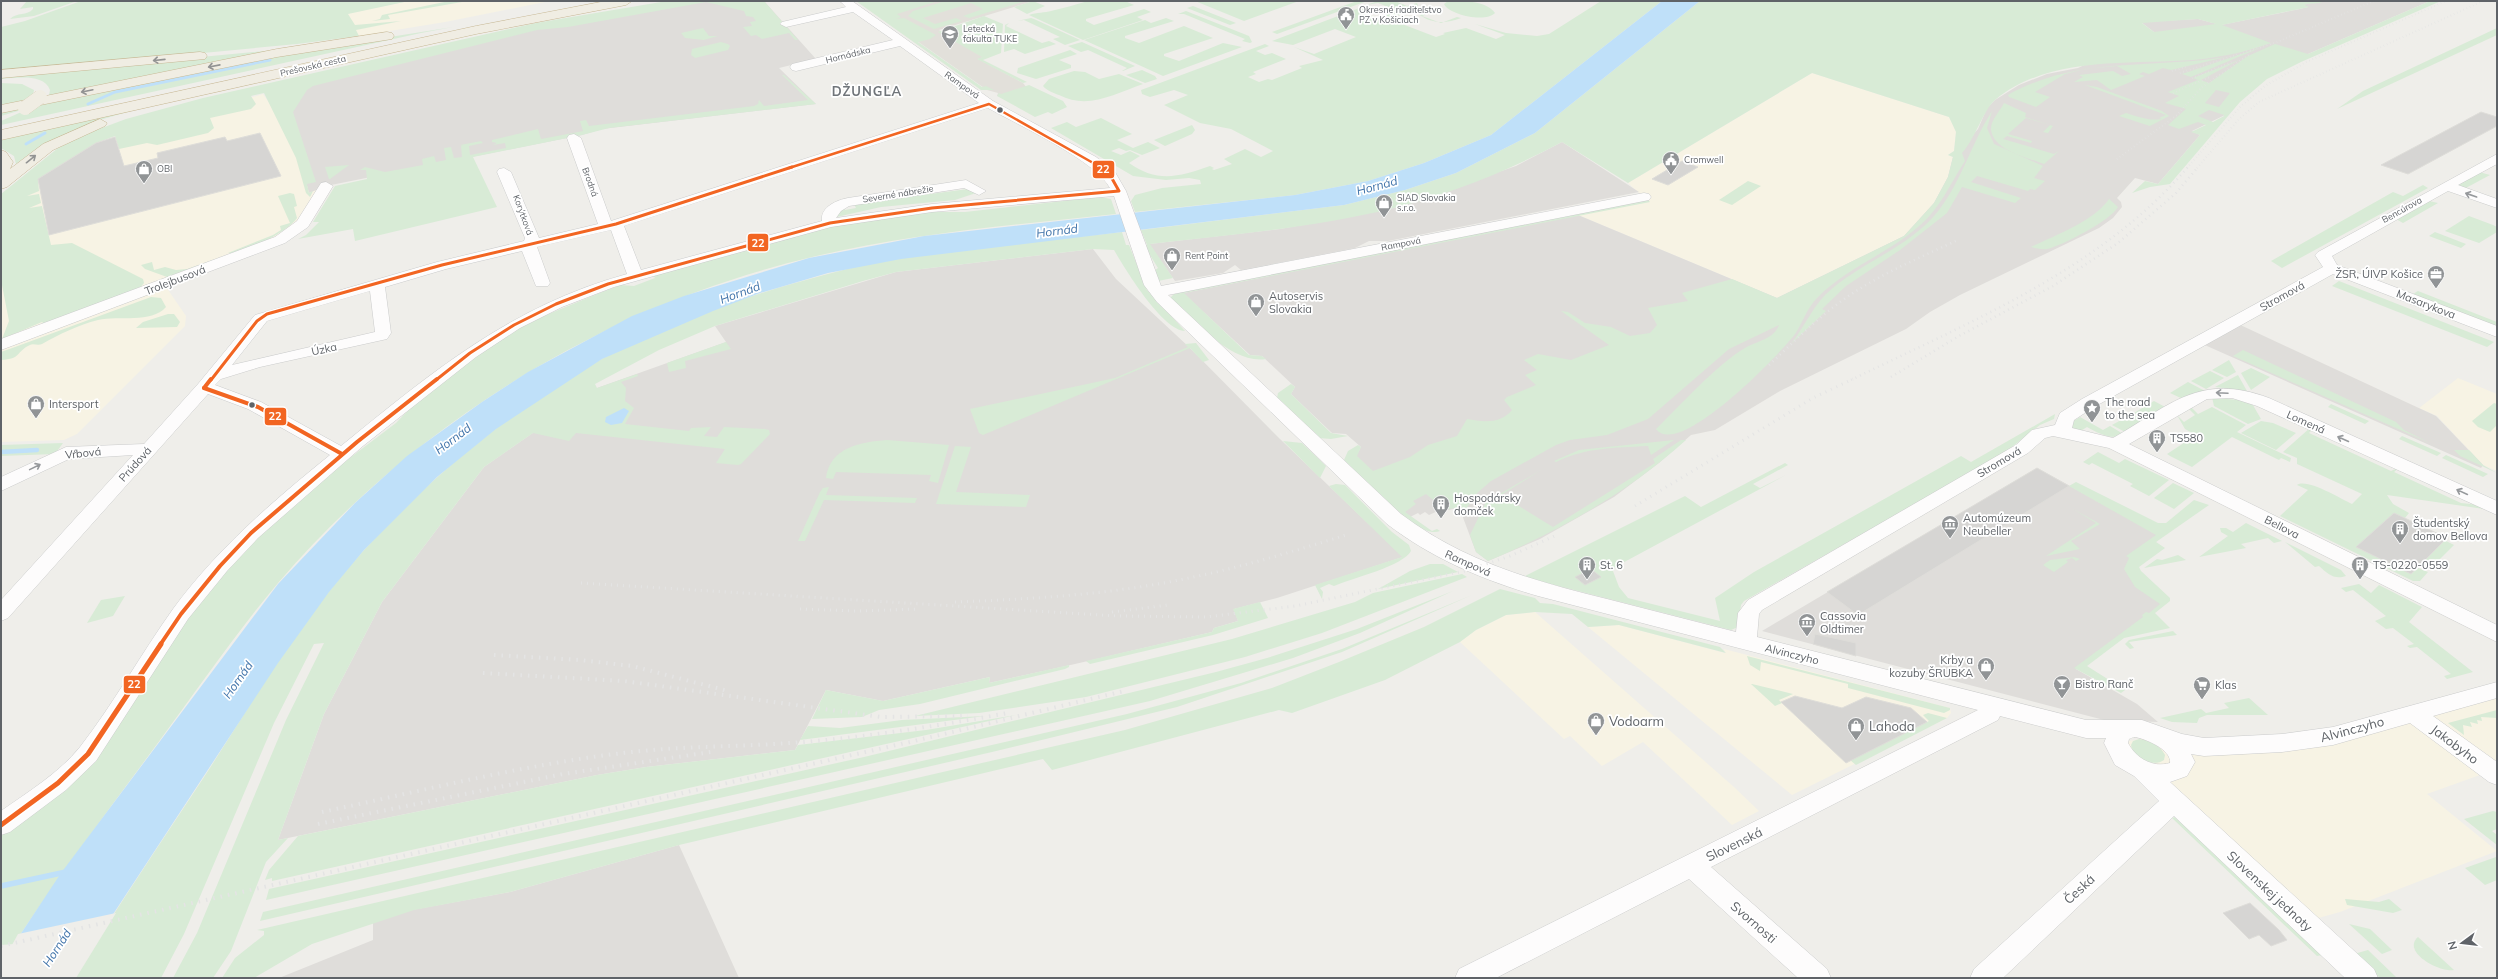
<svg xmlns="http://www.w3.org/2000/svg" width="2498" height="979" viewBox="0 0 2498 979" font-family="Mulish,sans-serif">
<rect width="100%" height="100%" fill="#efeeea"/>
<!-- commercial -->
<g fill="#f7f3e4">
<polygon points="409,1 550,1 445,22 359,36 345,14"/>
<polygon points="1812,73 1949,117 1956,131 1954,151 1948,155 1953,157 1948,177 1934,203 1904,236 1777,298 1578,215 1649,202 1628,183"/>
<polygon points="263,94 326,186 297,230 164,284 186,316 185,326 77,434 64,440 1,442 1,209 56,166 96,143"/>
<polygon points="2458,378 2497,394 2497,471 2483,465 2437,416 2419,408"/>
<polygon points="1535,612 1734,787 1759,811 1732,825 1643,742 1602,766 1570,736 1564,739 1460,642 1476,630 1506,615"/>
<polygon points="1619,625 1725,653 1724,649 1950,708 1951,713 1947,718 1792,795 1588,627"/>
<polygon points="2497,690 2497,775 2491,771 2427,794 2497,851 2340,912 2304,922 2117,743 2147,738 2282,743"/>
</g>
<!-- industrial -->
<g fill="#dfddda">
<polygon points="685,1 764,1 816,59 779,68 816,104 602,129 582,135 326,186 309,193 286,109 304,86 508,34"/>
<polygon points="2324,1 2430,1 2308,54 2230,93 2225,115 2192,131 2200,135 2158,184 2135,178 2117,198 2121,202 2122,207 2113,218 2099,228 1960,295 1930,312 1906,329 1780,391 1715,430 1691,435 1659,463 1614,497 1540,539 1488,561 1476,552 1459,507 1449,510 1440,510 1429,515 1425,512 1420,515 1418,513 1410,517 1377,488 1373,472 1356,456 1361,447 1346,434 1332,433 1291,394 1295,387 1262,356 1250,355 1183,293 1578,215 1777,298 1904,236 1934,203 1948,177 1953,157 1978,129 1987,108 1995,100 2019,85 2047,74 2078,68 2154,32 2141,22 2198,19 2221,25 2295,10 2308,7 2303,5 2308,3"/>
<polygon points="1562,142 1639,192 1388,241 1369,241 1355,248 1241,270 1235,265 1223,273 1175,281 1149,244 1280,229 1390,209 1516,166"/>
<polygon points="1093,249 1116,279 1190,348 1280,439 1403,557 1277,598 1234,609 1238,621 1214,628 1212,632 1075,664 989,683 990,677 883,701 826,690 795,750 646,767 597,775 278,840 324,714 382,602 484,467 597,388 726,342 715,326 896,272"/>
<polygon points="2234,322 2436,416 2483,465 2481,468 2198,342"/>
<polygon points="2037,468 2162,536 2132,564 2164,603 2076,669 2137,704 2158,722 2104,720 1762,631"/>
<polygon points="679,845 739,978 279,978 373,940 373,917 510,892"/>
</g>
<!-- education -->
<polygon fill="#e2e0da" points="860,1 1033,1 939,30 986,56 978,59 1023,83 1027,88 997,96 998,93 987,90"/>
<!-- green -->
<g fill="#d8ebd6" fill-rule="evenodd">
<path d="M27,1h50l-43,15 -24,3c7,-7 17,-3 23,-10v-2l-13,2z"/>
<polygon points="81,1 409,1 348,14 355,25 401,21 356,30 359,36 297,44 1,72 1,27 25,21"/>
<polygon points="449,1 461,1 462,2 388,15 390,19 372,21 380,19 382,15"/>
<polygon points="667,1 764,1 798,40 795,40 789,33 762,39 756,35 751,36 743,27 752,26 750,22 756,21 753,17 746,16 744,11 706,2 568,27 537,30 313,86 307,90 293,112 316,182 307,184 309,193 313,191 310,197 306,193 296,158 264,93 251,96 256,104 251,109 210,118 214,128 208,133 157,145 147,143 119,149 115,136 96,143 38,179 39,191 27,196 39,194 41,203 29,208 42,206 51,245 72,243 143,279 144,283 139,289 44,324 42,322 2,339 9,321 1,280 1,194 58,148 91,132 126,119 203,98 536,23"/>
<polygon points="856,1 938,1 897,14 901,17 896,19 904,18 936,35 930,39 918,42 982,87 986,86 994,90 981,90"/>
<polygon points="945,1 1026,1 969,18 963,16 983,9 971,3 923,18 935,24 956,18 962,21 934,29 908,16 913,11"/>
<polygon points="1033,1 1045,6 1027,14 1014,7"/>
<path d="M1088,1h37l9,4 -48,14v2l8,4 50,-16 7,3 -14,5 6,3 -60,20 -54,-25c8,-3 16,-2 22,-4 12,-3 24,-6 37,-10z"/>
<polygon points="1195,1 1299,1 1244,21"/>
<polygon points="1357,1 1367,1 1277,34 1272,32"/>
<path d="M1378,1h17l12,5 10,-3 1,3 -3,2 -26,11 47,18 9,-3 -2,-1 23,-5 30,11 9,-4 -30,-11 31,9 31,3 12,-2 52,-33h61l-171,134 -67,28 -56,18 -73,14 -160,17 -4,-11 4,-6 27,-7 39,-4 -1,-4 -11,-2 -23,2 -33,-4 -82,-48 16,-6 9,5 25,-9 31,16 -15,6 16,8 15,-6 12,6 -18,7 -12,-5 -4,1 -7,-3 -8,3 10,4 9,-4 10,5 -11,7c28,20 50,14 81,3l4,2 -2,1 2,1 18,-6 -8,-5 21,-10 16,8 12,-6 -42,-22 -31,-6 -36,-18 24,-10 -14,-5 -24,7 -8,-3 -1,-4 124,-46 4,2 -13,5 9,4 7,-2 14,6 -33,13 3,2 -8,3 11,5 9,-3 4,1 30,-12 -3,-2 24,-6 -29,-13 20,7 42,-17 -21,-8 -42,16 -21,-4 90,-34 4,2 -6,2 17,7 19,-8 -18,-7 -12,2z"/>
<path d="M1448,1c14,0 38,-1 47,12 -9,10 -46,2 -51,-9z"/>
<path d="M1700,1h624c-7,4 -13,1 -20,4l5,2 -87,18 49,18c-22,8 -45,13 -68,16 -67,7 -151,-6 -208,41 -11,9 -20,39 -33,53l3,8c-15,23 -25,48 -47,66 -31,27 -72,41 -101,71 -10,10 -14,24 -22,36 -14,19 -116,126 -139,95 26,-25 59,-63 89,-81 12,-7 29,-9 34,-23l-50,24 -81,70 -41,16 -37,5 -14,5 -65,36 -15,13 -10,15 -5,3 -5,-4 -16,2 3,-2 -17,-14 -13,7 3,3 -11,8 27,19 5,-2 3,2c-23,10 -79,-54 -96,-71l4,-9 10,-6 3,2 -4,9 16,15 37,-14 18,-12 29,-9 10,-17c16,3 34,5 45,-9l-8,-10 3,-3 29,-12 -11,-10 12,-5 -13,-10 14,-6 33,6 38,-15 -48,-34 7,1 17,11 26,4 19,9 20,-3 7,-8 -9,-17 40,-7 -6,-8 50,-14 45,19 127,-62 30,-33 14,-26 5,-20 -5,-2 6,-4 2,-19 -7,-15 -137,-44 -184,110 -66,-41c-54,29 -112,52 -172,67 -79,19 -160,26 -240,35l23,34 -15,3 -4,-10 4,-3 -13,-21 2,-2 -6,-15 203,-25 61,-15 51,-17 79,-40zM2198,19l18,5 -62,8 -12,-9z"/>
<path d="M2430,1h11l-140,61 -34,17 -27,23 -70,82 -20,3 -18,6 13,-12 13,3 42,-49 -9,-3 15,-7 -8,-3 -19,7 -11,-4 18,-16 -21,-6 14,-7 -11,-4 30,-12 -5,-2 46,-18 -38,20 8,3 39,-27 27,-12 33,10zM2216,90l14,3 -11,14 -14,-4zM2209,110l15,5v1l-11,6 -15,-6z"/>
<polygon points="1193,6 1236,23 1230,25 1187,8"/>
<path d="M1421,7l16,3 -15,6 19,7 16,-6 4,1c-16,6 -30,6 -44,-5z"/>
<polygon points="1186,11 1249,36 1252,42 1250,43 1242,41 1245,39 1184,14 1178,14"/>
<polygon points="984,16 1003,24 1001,53 983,60 1027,82 1023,83 977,59 982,57 938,32"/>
<polygon points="1031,18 1034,19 1080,40 1065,45 1053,39 1060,37 1024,20 1017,21"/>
<polygon points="1166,18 1174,21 1125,36 1125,38 1139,43 1184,26 1213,38 1164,54 1164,56 1179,61 1223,43 1242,47 1163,76 1084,40 1145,20 1151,23"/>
<polygon points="1009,23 1006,26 1042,43 1049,41 1056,44 1025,54 1014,49 1004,52 1005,25"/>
<polygon points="453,27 421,33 1,125 1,121 35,106 1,116 1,111 295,52"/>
<polygon points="703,28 709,36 718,36 704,40 685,38 681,33"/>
<polygon points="2497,28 2497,35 2337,109 2363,91"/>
<polygon points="721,42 728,44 730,46 728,50 695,58 691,55 692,49"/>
<polygon points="1082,42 1135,66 1123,71 1122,71 1127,68 1088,50 1081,52 1068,46"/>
<polygon points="2262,47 2191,77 2182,74"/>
<path d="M286,49l-285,58v-24l21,1 12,6 -2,9 17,-4 1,-5c-6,-17 -35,-12 -49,-11v-3z"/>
<polygon points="1070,50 1077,54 1059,60 1071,65 1071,68 1036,79 1017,73 1018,68"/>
<path d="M2226,57l-55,13 -8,-2 -14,6 -6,-2 -4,2 6,2 -34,14 -14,-10 -23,2 9,-5 -4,-2 34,-4 9,5 9,-2 -14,-8 -32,3 -20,5 -30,18 15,5 -14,10 -27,-10 -1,-2c68,-39 144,-26 218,-38z"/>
<polygon points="1142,70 1155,76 1157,79 1145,83 1126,75"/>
<path d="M1074,71l11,1 14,7 20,-5 24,10c-29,10 -55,26 -84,11 -6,-2 -13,-5 -16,-9l6,-7z"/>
<polygon points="782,75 784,75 816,104 609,128 582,135 473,157 497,207 355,241 353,229 298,239 306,235 319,222 313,222 335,186 367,179 366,170 360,170 365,167 385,172 423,165 422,159 434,156 436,162 446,160 444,148 451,147 454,158 462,157 461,146 463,146 460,145 481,141 483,143 469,146 470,155 506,148 505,143 493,145 497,143 492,142 492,140 538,129 541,139 583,131 580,121 586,120 589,126 754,106 758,104 759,100 764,106 808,100"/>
<polygon points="1029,85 1063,101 1067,107 1052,114 1048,112 1035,117 997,96 999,93 1001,94"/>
<path d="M2085,85l12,2 65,24 7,5 -19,10 -31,-10 7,-3c13,4 23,8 36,6l-3,-1 7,-3z"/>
<path d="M2004,103l22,10 -1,4 28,9 -5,7 -5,-1 7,-7 -24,-7 -18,16 24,7 -1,2 -24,-7 -4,3 51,15 5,-3 -15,13c-15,-6 -50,-13 -53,-34 -1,-9 9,-19 13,-27z"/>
<polygon points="134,110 93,122 34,151 16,164 14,156 1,148 1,139"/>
<path d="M1992,111l-5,17 7,16 49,22 -9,12 11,3 -10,9 -5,-1 -2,2 -51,-15 -6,6 50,16 -6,5 -53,-16 -15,26 -47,37 -54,36 -24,23 4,2 -34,32c11,-15 20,-34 33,-48 34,-33 84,-46 114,-85 23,-30 33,-68 53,-99z"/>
<polygon points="1192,125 1195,130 1192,134 1165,146 1154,140"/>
<polygon points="349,165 330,179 329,179 325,167"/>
<polygon points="2479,172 2490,175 2464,189 2457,183"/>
<polygon points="1748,181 1761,186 1732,205 1719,200"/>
<polygon points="2423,185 2428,188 2282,268 2271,261 2393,192 2403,196"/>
<polygon points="968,189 976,193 955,200 881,207 832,218 843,206 845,210 856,208 854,204"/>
<path d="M290,193l4,1 3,12 -3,1 3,11c-8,13 -54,37 -69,35l45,-18 8,-5 -1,-4 10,-3 -12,-27z"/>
<path d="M1100,197l11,2 5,15c-102,11 -204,19 -304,43 -207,49 -396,165 -534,326 -42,50 -79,104 -118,157 -50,68 -100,134 -146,204l-13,1v-110l101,-86 77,-119 36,-47 46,-50 49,-45 86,-65 23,-24 76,-63 107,-44 19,-7 13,1 21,-8 -2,-3 126,-36 65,-15 81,-12h40z"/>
<path d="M2109,199l9,8c-7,13 -56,39 -71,42 -6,1 -11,-1 -16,-2 25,-12 63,-26 78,-48z"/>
<path d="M1648,200l2,2 -466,91 65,62 13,1 4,3c-33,6 -75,-40 -96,-61l5,-5z"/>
<polygon points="2429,201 2438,203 2403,223 2396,219"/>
<polygon points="2469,216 2493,225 2497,227 2497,232 2479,243 2445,231"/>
<path d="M1122,232l4,13h3l18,45 38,41c-23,-1 -60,-62 -71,-81l-21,-1 -197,23 -33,9 -148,45 -56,24 -64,34 2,4 40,-14 1,2 -17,6 5,6 -1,13 9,7 -9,16 64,7 2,-3 20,-1 -7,9 13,1 7,-10 41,2 4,1 1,4 -29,30 -3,1 -22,-2 9,-14 -149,-16 -7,8 -36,-8 -49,34 -102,135 -58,112 -46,126 10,-2 -22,24 -35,89 -18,27h-40l24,-45 89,-213 38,-77 -10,1 -40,79 -90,211 -23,44h-87c42,-70 89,-138 134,-207 39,-61 77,-125 122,-181 74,-92 168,-172 270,-230 68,-38 149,-65 224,-85 96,-27 199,-31 298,-43z"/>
<polygon points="2435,232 2466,244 2461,248 2429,236"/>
<polygon points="221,257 167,277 145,269 141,265 152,262 154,270 165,267 176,270 187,269"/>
<polygon points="2339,281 2494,342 2487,347 2332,286"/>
<polygon points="2418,291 2497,322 2497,327 2413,294"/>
<path d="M151,297l10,1 5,9c-15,17 -47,8 -68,13 -20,5 -38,14 -56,24 -4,2 -9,-1 -12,1 -15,7 -8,14 -29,15v-8l14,-5z"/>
<polygon points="168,314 174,314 180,322 177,327 136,328 143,322"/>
<polygon points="726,342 731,349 685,361 686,368 669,372 667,363"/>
<polygon points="1196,343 1209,360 1203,362 1190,348 983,435 979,433 970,409 1115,378 1188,347 1185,344"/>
<polygon points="2243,350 2396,422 2404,430 2430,443 2233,356"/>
<polygon points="2229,360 2236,372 2227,377 2212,370"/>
<polygon points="2251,368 2270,377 2251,390 2241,373"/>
<polygon points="2210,371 2224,378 2206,389 2191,381"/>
<polygon points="2238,375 2247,391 2215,387"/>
<polygon points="2188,382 2205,391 2185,400 2170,393"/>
<polygon points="1291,384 1295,387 1291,394 1331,433 1348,436 1331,439 1319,438 1277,398 1278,393"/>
<polygon points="2226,396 2228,399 2238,400 2237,397 2250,400 2261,419 2248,424 2214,406 2212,397"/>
<polygon points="2154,401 2169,409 2149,421 2134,413"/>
<polygon points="2494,403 2497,404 2497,425 2490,432 2478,427 2472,421"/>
<polygon points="2331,404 2369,421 2365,424 2328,407"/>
<polygon points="2191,407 2198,414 2212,407 2246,425 2237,432 2291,458 2290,462 2281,458 2279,460 2232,437 2192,467 2170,456 2167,454 2196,435 2185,429 2177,415 2184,422 2195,415 2188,408"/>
<polygon points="2055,414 2054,419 2040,425 2003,454 1744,601 1741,605 1738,627 1731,630 1523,577 1685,496 1701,507 1785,463 1788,465 1753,484 1760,488 1786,475 1615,567 1613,571 1619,587 1628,598 1720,621 1715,598 1754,572 1961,456 1971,462"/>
<polygon points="2132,414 2147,422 2127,433 2112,425"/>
<path d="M2080,417l23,13 7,-4 15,9c-15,5 -25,-1 -38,-8l-8,5 -8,-5 1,-5z"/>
<polygon points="2261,421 2273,423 2296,433 2276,450 2241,433"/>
<path d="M2311,427l3,1 -5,5 82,38 9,-4 -6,5 67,31 19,2 11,5 -104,-15 6,9 16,9 -4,5 -11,-5 -38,34 55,27 7,-6 10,4 -8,9h-7l-133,-65 28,-26 -11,-5c10,-7 44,14 55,19l10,-10 -65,-30v-6l-14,-6z"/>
<polygon points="2402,436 2441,453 2437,456 2399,439"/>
<path d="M887,440l62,5 -11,38 -9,-2 2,-6 -95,-3 -3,7 -7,-1c4,-31 35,-36 61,-38z"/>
<path d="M1674,440l-23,15 -3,-9c-35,2 -60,1 -92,16l-2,-1 25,-11z"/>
<path d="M1681,440h5c-59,53 -125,90 -198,121l-12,-9 -6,-17 16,-33 55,-32 -40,25 52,32 102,-64 -2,-4z"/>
<polygon points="1283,441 1302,443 1326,466 1320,478"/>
<polygon points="63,443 55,454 1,456 1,445"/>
<polygon points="955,446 971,447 956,492 1030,495 1026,507 936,504"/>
<polygon points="2454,450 2469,450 2483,465 2497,473 2460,456"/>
<polygon points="2098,452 2119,463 2125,459 2169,480 2149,496 2130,486 2133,484 2092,463 2089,465 2083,462"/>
<polygon points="2446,455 2488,474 2483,477 2442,458"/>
<polygon points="2076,482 2158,523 2166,523 2194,500 2209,505 2156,542 2165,548 2139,567 2141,571 2170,598 2170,601 2155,613 2170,628 2124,638 2087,666 2125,690 2121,693 2074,668 2143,617 2142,615 2146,612 2149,613 2160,604 2135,587 2124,569 2129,558 2126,556 2156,535 2069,486"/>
<polygon points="2173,483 2194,493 2174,509 2154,498"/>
<path d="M1336,484l9,1 47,47 17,13 2,6c-8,15 -58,27 -77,35l-5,-2 -9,4 3,4 -1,7 -7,-14 87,-28 -73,-71z"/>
<polygon points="829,487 826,495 917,498 915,503 824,500 805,541 798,541 820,492 823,488"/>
<polygon points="2073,509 2100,524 2071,541 2080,549 2046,556 2096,523"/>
<polygon points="2246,523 2282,541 2274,543 2268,538 2241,544 2246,548 2199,557 2228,536 2221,532 2220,528 2226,528 2233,532"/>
<polygon points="2444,540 2454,545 2431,568 2422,563"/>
<path d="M2285,542l56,28 5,6c-12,4 -18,-2 -27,-10l-4,1z"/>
<polygon points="2178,555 2186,560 2144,568 2157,559 2162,560"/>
<polygon points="2074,557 2080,559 2076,561 2072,558 2066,560 2068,562 2054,572 2043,565 2050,560"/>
<polygon points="1430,564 1443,564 1458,572 1378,589 1410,571"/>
<polygon points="1462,574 1467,577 1322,633 1245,657 1086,697 979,713 915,716 1232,639 1355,602 1373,593"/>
<polygon points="2359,584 2371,593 2379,585 2422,607 2409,622 2473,672 2447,679 2444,676 2451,674 2417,647 2410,648 2407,646 2414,644 2393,628 2386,629 2375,621 2386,616 2353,590 2346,592 2341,588"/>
<polygon points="1500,589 1535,598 1540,603 1553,604 1720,647 1726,653 1619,625 1588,627 1572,614 1535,612 1506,615 1476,630 1460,642 1385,680 1292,713 1279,710 1052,770 1043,759 679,845 510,892 414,910 312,944 254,978 222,978 235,958 264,935 264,931 257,930 1125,730 1272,688 1339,662 1424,627"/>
<polygon points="1453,591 1360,633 1293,658 1150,701 266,900 269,889 864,757 1216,672 1267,658 1357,629"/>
<polygon points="1472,595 1342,652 1177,707 992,752 260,921 263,912 1127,714 1241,683 1342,649"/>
<polygon points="125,596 113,616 87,623 101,600"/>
<polygon points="1260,602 1268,618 1213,635 1090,664 1086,661 1212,632 1214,628 1238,621 1233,609"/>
<polygon points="2173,631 2177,635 2129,642 2134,648 2130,649 2125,644 2129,640"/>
<polygon points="1747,656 1950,708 1950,710 1944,713 1848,688 1848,684 1761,662 1760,671 1750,665"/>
<polygon points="1069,665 1069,667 1065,669 920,704 879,710 862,717 812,719 826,690 883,701 990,677 989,683"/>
<polygon points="1751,684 1752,684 1793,694 1779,700 1782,703 1775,706"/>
<polygon points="2249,698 2268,715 2207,715 2199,718 2197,723 2172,722 2160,718 2201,709 2206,713 2229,708 2224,703"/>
<polygon points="2497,710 2497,718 2481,717 2482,721 2477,720 2478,724 2470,722 2472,727 2463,725 2464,735 2448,723"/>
<polygon points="1928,713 1947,718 1856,765 1850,760 1929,721 1923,715"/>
<polygon points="1016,715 272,881 272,878 265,880 269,870 298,836 597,775 646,767 795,750 798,745 926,730"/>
<polygon points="985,716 800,740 808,726 840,728 902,720"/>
<path d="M2139,739c10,1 21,6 26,16l-1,5c-11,8 -31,-2 -33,-15l2,-4z"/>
<polygon points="2493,811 2497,812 2497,829 2492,831 2497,835 2497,845 2464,819"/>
<polygon points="2175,817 2322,955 2317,956 2172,818"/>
<polygon points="2496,857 2497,880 2485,885 2465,868"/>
<polygon points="2345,899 2379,902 2389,899 2402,910 2393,913 2347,905"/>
<polygon points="2349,924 2370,929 2392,950 2382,954"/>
<path d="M2418,937l36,33c-14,3 -53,-18 -36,-33z"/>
<polygon points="2368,950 2397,978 2380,978 2354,954"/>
</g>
<!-- water -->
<g fill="#bfe0f9">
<polygon points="1662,1 1700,1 1535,133 1456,173 1405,190 1344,205 901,259 828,273 760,293 713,311 602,359 496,429 437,477 364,550 329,592 278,663 106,925 1,978 14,944 61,873 278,584 355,503 407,456 482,402 528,372 632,316 684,296 809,258 924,236 1295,195 1368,181 1424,163 1491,135"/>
<polygon points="624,408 629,411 622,423 611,425 605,422 606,417"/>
</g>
<!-- pier -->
<polygon fill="#efeeea" points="116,913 76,978 1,978 1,965 18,934"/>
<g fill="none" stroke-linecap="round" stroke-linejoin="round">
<!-- stream-far2 -->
<g stroke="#bfe0f9" stroke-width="3">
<polyline points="88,104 115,92 270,60"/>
<polyline points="26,144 45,133"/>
</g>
<!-- stream-far1 -->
<polyline stroke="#bfe0f9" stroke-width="4.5" points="1,452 37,450"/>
<!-- stream -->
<polyline stroke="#bfe0f9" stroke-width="5.5" points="1,886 66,872"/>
</g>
<!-- building -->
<g fill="#d6d5d3" stroke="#deddd9">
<polygon points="2481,112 2497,117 2497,126 2408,174 2381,165"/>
<polygon points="260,133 281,176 49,235 38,179 96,143 115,137 124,166 158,158 157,153 225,137 227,141"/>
<polygon points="1682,161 1698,167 1668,185 1652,179"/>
<polygon points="2037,468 2069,486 1858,615 1827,592"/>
<polygon points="2394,513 2447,538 2411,574 2356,547"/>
<polygon points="1591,569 1601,577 1585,585 1575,577"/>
<polygon points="1815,634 1856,643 1856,656 1813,644"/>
<polygon points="1795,696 1842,708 1866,697 1911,708 1927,722 1846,763 1781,702"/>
<polygon points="2250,903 2279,930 2287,940 2271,946 2259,935 2249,939 2223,913"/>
</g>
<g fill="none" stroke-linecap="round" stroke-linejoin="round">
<defs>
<g id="minor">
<path d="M840,1h12l141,100 103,56 19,15 11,19 35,95 483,-93 5,1 2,3 -2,3 -5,1 -476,94 233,219c62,47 132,67 206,85 43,11 86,22 129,33l2,-19 10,-13 268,-155 16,-15 23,-5 5,-12 22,-14 241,-132 -8,-12 3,-3 179,-98v10l-39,21 39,14v9l-49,-17 -116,65 5,9 160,61v11l-164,-63 -239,133 -20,13 -2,8 41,10c57,-33 87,-66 156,-40l228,103v14l-240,-109 -25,-8 -25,1 -78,45 368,181v17l-388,-194 -56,-12 -8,2 -17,15 -266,157 -3,4 -2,23 329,83h56l40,14 22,4 78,-4 51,-7 164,-45v16l-64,18 64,46v23l-8,-3 -79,-59 -77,22 -51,7 -78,4 -13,-2 4,8 -8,14 -17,6 204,187 4,9h-33l-171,-162 -171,162h-33l4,-9 185,-168 -25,-25 -19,-11 -11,-22 2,-5h-20l-86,-22 -2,4 -287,147 116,102 4,9h-33l-109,-99 -193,99h-41l4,-9 519,-259 -440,-114c-55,-16 -105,-37 -151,-72l-230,-222 -13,-17 -30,-89 -182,16 -101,15 -217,60 -52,20 -42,21 -44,29 -113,89 -105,92 -31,33 -39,48 -92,142 -30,29 -56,42 -9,3v-24c27,-19 58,-38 79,-64 34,-44 61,-93 93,-138 44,-60 100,-108 157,-154l-82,-46 -40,-15 -200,224 -7,3v-21l132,-145 -64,4 -68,32v-14l65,-30 78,-3 54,-60 57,-69 182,-53 87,-21 1,-3 -28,-66 2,-3 5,-1 7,4 28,66 59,-14 -31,-86 2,-3 5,-1 7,4 30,83 368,-118 -79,-57 -104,25 -4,-1 -2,-3 2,-3 101,-24 -40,-28 -67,15 -6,-3 2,-2 64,-15zM988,108c30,17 107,52 122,80l-178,16 -96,14 5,-7 8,-5 115,-18 15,7 7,-4 -20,-11 -118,18c-11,2 -28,9 -26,23l-181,49 -17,-44zM611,230l16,44c-116,32 -195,98 -286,172l-80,-44 -46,-17 6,-6 39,-12 127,-28 4,-6 -6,-46 61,-18 76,-18 14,35h12l2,-3 -13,-36zM370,291l5,41 -143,33 35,-44zM2134,737c11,1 38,13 36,26 -18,5 -34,-5 -42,-20l1,-4z"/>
<polygon points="326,182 333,186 308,227 285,243 1,350 1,339 275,237 297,221 321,183"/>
</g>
<g id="highway">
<polygon points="606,1 632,1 626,5 476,34 1,140 1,130 476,26"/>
<polygon points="387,32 392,33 394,36 392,39 277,57 1,113 1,105 277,49"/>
<polygon points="200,52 205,53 207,56 205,59 1,78 1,70"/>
<polygon points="100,119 107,123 105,126 53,150 7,187 1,189 1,150 6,152 13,162 10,169 43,144"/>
</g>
</defs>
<!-- minor casing -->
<use href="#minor" stroke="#cbcccc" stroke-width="1"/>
<!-- highway casing -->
<use href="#highway" stroke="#c8b996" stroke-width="1"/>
<!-- minor -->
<use href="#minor" fill="#fdfcfc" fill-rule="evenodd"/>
<!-- highway -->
<use href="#highway" fill="#f0ede3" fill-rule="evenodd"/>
<!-- rail-far3 -->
<g stroke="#e4e4e4" stroke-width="2" stroke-dasharray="0.5 3" stroke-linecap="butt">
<polyline points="2172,71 2186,67"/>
<polyline points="2180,73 2277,42 2374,1"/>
<polyline points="2192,78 2232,62"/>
<polyline points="2173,93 2210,77"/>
<polyline points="2117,159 2177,115 2202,87 2250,54"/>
<polyline points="2187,168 2241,106 2265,86 2306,62 2446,1"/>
<polyline points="2197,168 2239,119 2259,102 2483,1"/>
</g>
<!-- rail-far2 -->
<g stroke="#e4e4e4" stroke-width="2.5" stroke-dasharray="1 4" stroke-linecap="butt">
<path d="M1769,365c26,-24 51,-50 81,-70 33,-22 71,-38 108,-55"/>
<polyline points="1891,377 1959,336 2053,286 2118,243 2176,193 2198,167"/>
<path d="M1851,380c118,-58 249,-110 337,-213"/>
</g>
<!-- rail-far1 -->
<g stroke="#e4e4e4" stroke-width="3" stroke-dasharray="1 5" stroke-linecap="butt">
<polyline points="1635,506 1813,398 1853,379"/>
<polyline points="581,583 1117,616 1206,617 1295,606 1465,571 1510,556 1557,535"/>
<path d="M955,602c75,-3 150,-7 224,-22 57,-11 112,-28 167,-45"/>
<polyline points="800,609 857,611 919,609"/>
<polyline points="1112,612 1168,605"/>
</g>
<!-- rail -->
<g stroke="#e4e4e4" stroke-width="4" stroke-dasharray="1.5 6" stroke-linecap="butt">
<polyline points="494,655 580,660 632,666 728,691"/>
<polyline points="483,673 624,681 881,717 968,716"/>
<path d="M322,812c100,-21 200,-47 301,-59 56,-7 112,-6 167,-10 73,-5 146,-17 218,-30"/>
<polyline points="318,824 563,774 711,752"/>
<polyline points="1,946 910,742 1124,691"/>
</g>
<defs>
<polyline id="highway-bridge" points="25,108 40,97"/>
</defs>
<!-- highway-bridge casing -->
<use href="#highway-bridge" stroke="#c8b996" stroke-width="14" stroke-linecap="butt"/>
<!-- highway-bridge -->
<use href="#highway-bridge" stroke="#f0ede3" stroke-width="14"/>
<defs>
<polyline id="bus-1-far3" points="789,168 989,104 1102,168"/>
<g id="bus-1-far2">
<polyline points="211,380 257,321 267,314 442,265 616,224 792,167"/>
<polyline points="436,380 470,353 514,325 556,304 608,284 830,223 932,208 1119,191 1110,175 1100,167"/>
</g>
<g id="bus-1-far1">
<polyline points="204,388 258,407 342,454"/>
<polyline points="204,388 211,379"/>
<polyline points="160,645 181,614 220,566 251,533 357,442 437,379"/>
</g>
<polyline id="bus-1" points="1,825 58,783 88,754 161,644"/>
</defs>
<!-- bus-1-far3 casing -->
<use href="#bus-1-far3" stroke="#fff" stroke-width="4.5"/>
<!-- bus-1-far2 casing -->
<use href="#bus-1-far2" stroke="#fff" stroke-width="5.5"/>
<!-- bus-1-far1 casing -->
<use href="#bus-1-far1" stroke="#fff" stroke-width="7"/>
<!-- bus-1 casing -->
<use href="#bus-1" stroke="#fff" stroke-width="8"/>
<!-- bus-1-far3 -->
<use href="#bus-1-far3" stroke="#f26522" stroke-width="2.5"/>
<!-- bus-1-far2 -->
<use href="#bus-1-far2" stroke="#f26522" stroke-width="3"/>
<!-- bus-1-far1 -->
<use href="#bus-1-far1" stroke="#f26522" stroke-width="4"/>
<!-- bus-1 -->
<use href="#bus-1" stroke="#f26522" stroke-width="5"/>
</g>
<!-- one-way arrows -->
<defs><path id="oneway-shaft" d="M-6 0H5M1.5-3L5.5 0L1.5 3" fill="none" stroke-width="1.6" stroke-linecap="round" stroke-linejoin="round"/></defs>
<g stroke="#929393">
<use href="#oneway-shaft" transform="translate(159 60) rotate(174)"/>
<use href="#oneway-shaft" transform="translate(214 66) rotate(169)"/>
<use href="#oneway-shaft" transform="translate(87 91) rotate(168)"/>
<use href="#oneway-shaft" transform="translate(31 159) rotate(-39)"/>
</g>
<g stroke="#96999c">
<use href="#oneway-shaft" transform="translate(2471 195) rotate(-161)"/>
<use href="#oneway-shaft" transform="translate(2222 393) rotate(-177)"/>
<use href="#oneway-shaft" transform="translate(2343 439) rotate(-156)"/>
<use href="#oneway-shaft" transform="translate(35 467) rotate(-26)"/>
<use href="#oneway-shaft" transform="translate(2462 492) rotate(-155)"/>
</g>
<!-- icons -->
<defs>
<symbol id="civic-pin" viewBox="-11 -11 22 30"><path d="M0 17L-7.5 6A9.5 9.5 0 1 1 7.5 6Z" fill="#919496" stroke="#fff"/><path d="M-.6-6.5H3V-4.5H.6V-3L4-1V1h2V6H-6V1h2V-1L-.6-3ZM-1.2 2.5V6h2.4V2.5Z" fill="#fff"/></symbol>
<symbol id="university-pin" viewBox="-11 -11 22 30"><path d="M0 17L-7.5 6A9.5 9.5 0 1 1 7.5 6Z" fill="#919496" stroke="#fff"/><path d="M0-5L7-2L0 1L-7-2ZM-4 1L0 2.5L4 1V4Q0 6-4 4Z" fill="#fff"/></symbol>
<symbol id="shop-pin" viewBox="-11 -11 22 30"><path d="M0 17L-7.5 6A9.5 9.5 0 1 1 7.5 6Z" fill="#919496" stroke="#fff"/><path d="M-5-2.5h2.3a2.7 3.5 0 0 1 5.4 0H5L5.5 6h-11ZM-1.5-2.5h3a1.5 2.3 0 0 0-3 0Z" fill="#fff"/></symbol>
<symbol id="office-pin" viewBox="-11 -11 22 30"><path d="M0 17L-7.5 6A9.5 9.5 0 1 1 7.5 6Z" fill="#919496" stroke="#fff"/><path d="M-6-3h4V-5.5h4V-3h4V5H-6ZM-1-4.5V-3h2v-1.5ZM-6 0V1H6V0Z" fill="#fff"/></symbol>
<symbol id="sight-pin" viewBox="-11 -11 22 30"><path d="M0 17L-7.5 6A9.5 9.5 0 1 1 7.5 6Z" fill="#919496" stroke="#fff"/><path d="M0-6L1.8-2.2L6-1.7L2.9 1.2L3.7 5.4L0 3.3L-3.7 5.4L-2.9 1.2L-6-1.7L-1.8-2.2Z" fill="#fff"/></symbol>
<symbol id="building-pin" viewBox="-11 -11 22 30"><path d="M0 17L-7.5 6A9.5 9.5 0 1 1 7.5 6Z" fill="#919496" stroke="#fff"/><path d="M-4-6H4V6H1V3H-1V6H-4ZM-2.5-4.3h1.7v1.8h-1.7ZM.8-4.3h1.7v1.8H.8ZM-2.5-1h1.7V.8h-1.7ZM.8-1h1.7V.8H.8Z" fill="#fff"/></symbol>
<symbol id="museum-pin" viewBox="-11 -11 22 30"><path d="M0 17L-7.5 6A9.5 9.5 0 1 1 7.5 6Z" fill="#919496" stroke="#fff"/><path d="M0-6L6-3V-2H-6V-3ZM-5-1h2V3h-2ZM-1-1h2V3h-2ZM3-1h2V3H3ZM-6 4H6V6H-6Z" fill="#fff"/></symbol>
<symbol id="bar-pin" viewBox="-11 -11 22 30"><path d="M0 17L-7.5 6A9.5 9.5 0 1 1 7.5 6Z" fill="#919496" stroke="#fff"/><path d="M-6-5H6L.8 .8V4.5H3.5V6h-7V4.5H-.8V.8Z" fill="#fff"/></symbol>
<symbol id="supermarket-pin" viewBox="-11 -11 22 30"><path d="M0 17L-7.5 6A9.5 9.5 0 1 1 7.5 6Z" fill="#919496" stroke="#fff"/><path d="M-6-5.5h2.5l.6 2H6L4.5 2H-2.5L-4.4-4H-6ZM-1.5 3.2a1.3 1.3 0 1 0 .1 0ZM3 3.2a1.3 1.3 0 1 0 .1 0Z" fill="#fff"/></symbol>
</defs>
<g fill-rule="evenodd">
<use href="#civic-pin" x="1336" y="5" width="20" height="27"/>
<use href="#university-pin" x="940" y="24" width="20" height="27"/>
<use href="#civic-pin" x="1661" y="150" width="20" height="27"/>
<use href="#shop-pin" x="134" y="159" width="20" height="27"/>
<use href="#shop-pin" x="1374" y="193" width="20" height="27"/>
<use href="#shop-pin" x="1162" y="246" width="20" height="27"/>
<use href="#office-pin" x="2426" y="264" width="20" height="27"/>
<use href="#shop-pin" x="1246" y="292" width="20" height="27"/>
<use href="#shop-pin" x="26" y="394" width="20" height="27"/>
<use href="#sight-pin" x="2082" y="398" width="20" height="27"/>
<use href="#building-pin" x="2147" y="428" width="20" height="27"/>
<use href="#building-pin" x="1431" y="494" width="20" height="27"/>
<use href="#museum-pin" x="1940" y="514" width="20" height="27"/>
<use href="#building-pin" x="2390" y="519" width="20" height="27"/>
<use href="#building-pin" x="1577" y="555" width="20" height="27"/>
<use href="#building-pin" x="2350" y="555" width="20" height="27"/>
<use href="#museum-pin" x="1797" y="612" width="20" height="27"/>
<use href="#shop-pin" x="1976" y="656" width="20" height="27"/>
<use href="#bar-pin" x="2052" y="674" width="20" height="27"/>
<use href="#supermarket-pin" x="2192" y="675" width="20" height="27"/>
<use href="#shop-pin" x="1586" y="711" width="20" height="27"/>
<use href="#shop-pin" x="1846" y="716" width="20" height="27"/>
</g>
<!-- markers -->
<g fill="#5f6368" stroke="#fff" stroke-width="1.5">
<circle cx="1000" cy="110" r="3.5"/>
<circle cx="252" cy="405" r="3.5"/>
</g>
<g text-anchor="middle" stroke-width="3.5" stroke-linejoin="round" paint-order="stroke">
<!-- far-poi labels -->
<g font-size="9" fill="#5f6368" stroke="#fff" text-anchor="start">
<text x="1359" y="13">Okresné riaditeľstvo<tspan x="1359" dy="10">PZ v Košiciach</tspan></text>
<text x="963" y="32">Letecká<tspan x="963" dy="10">fakulta TUKE</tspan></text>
<text x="1684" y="163">Cromwell</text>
<text x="157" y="172">OBI</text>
<text x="1397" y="201">SIAD Slovakia<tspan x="1397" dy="10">s.r.o.</tspan></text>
<text x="1185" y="259">Rent Point</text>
</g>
<!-- far-street labels -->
<g font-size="9" fill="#5f6368" stroke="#fff">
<text transform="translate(848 55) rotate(-14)" y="3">Hornádska</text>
<text transform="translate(313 66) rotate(-13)" y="3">Prešovská cesta</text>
<text transform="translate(962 85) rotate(35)" y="3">Rampová</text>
<text transform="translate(590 182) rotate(70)" y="3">Brodná</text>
<text transform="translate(898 194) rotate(-9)" y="3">Severné nábrežie</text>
<text transform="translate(2402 210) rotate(-29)" y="3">Bencúrova</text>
<text transform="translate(523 215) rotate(70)" y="3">Korýtková</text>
<text transform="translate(1401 244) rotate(-11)" y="3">Rampová</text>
</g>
<!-- poi labels -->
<g font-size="11" fill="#5f6368" stroke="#fff" text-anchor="start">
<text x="2423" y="278" text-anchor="end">ŽSR, ÚIVP Košice</text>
<text x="1269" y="300">Autoservis<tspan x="1269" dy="13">Slovakia</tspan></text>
<text x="2105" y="406">The road<tspan x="2105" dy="13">to the sea</tspan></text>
<text x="49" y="408">Intersport</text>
<text x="2170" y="442">TS580</text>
<text x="1454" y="502">Hospodársky<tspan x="1454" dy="13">domček</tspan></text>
<text x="1963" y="522">Automúzeum<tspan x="1963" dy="13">Neubeller</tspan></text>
<text x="2413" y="527">Študentský<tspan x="2413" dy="13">domov Bellova</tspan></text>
<text x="1600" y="569">St. 6</text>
<text x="2373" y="569">TS-0220-0559</text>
<text x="1820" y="620">Cassovia<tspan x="1820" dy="13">Oldtimer</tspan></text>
<text x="1973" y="664" text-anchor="end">Krby a<tspan x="1973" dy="13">kozuby ŠRUBKA</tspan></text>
<text x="2075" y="688">Bistro Ranč</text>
<text x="2215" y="689">Klas</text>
</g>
<!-- street labels -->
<g font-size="11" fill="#5f6368" stroke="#fff">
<text transform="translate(175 280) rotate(-21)" y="4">Trolejbusová</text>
<text transform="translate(2282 296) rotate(-29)" y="4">Stromová</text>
<text transform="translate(2426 304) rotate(21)" y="4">Masarykova</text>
<text transform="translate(324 349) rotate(-12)" y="4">Úzka</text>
<text transform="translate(2306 422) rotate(24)" y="4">Lomená</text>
<text transform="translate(83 453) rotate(-6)" y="4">Vŕbová</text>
<text transform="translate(1999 462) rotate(-31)" y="4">Stromová</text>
<text transform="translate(135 464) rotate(-48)" y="4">Prúdová</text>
<text transform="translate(2282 527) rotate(27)" y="4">Bellova</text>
<text transform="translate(1468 563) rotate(24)" y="4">Rampová</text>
<text transform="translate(1792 654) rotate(14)" y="4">Alvinczyho</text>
</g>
<!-- water labels -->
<g font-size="12" font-style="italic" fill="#4174aa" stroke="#fff">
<text transform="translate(1377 186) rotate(-15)" y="4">Hornád</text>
<text transform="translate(1057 231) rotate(-7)" y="4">Hornád</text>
<text transform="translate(740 293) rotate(-20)" y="4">Hornád</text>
<text transform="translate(453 439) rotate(-37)" y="4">Hornád</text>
<text transform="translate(238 680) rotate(-55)" y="4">Hornád</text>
<text transform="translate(57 948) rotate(-57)" y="4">Hornád</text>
</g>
<!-- far-district labels -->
<g font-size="13" font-weight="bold" letter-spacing="1" fill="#70757a" stroke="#fff">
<text x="867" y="96">DŽUNGĽA</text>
</g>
<!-- near-poi labels -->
<g font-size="13" fill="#5f6368" stroke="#fff" text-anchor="start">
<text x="1609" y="726">Vodoarm</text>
<text x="1869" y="731">Lahoda</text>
</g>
<!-- near-street labels -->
<g font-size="13" fill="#5f6368" stroke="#fff">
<text transform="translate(2352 729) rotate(-15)" y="5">Alvinczyho</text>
<text transform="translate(2455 744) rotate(37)" y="5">Jakobyho</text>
<text transform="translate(1734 844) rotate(-26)" y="5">Slovenská</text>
<text transform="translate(2079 889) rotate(-43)" y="5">Česká</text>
<text transform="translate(2270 891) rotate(43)" y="5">Slovenskej jednoty</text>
<text transform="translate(1754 922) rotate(41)" y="5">Svornosti</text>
</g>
</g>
<g stroke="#fff" stroke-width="1.5">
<rect x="1092" y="160" width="23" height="19" rx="4" fill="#f26522"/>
<rect x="747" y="233" width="22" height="19" rx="4" fill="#f26522"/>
<rect x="264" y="407" width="23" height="19" rx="4" fill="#f26522"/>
<rect x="123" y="675" width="23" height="19" rx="4" fill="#f26522"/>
</g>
<g font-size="11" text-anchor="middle" font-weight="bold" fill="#fff">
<text x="1103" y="173">22</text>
<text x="758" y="247">22</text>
<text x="275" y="420">22</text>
<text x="134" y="688">22</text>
</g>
<!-- border -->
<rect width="2498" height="979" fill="none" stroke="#5f6368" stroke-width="4"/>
<!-- north arrow -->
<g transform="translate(2462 943) rotate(255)" stroke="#ffffff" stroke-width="3" paint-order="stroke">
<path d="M0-3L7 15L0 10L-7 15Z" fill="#5f6368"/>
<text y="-6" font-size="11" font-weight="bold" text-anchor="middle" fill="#5f6368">N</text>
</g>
</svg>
